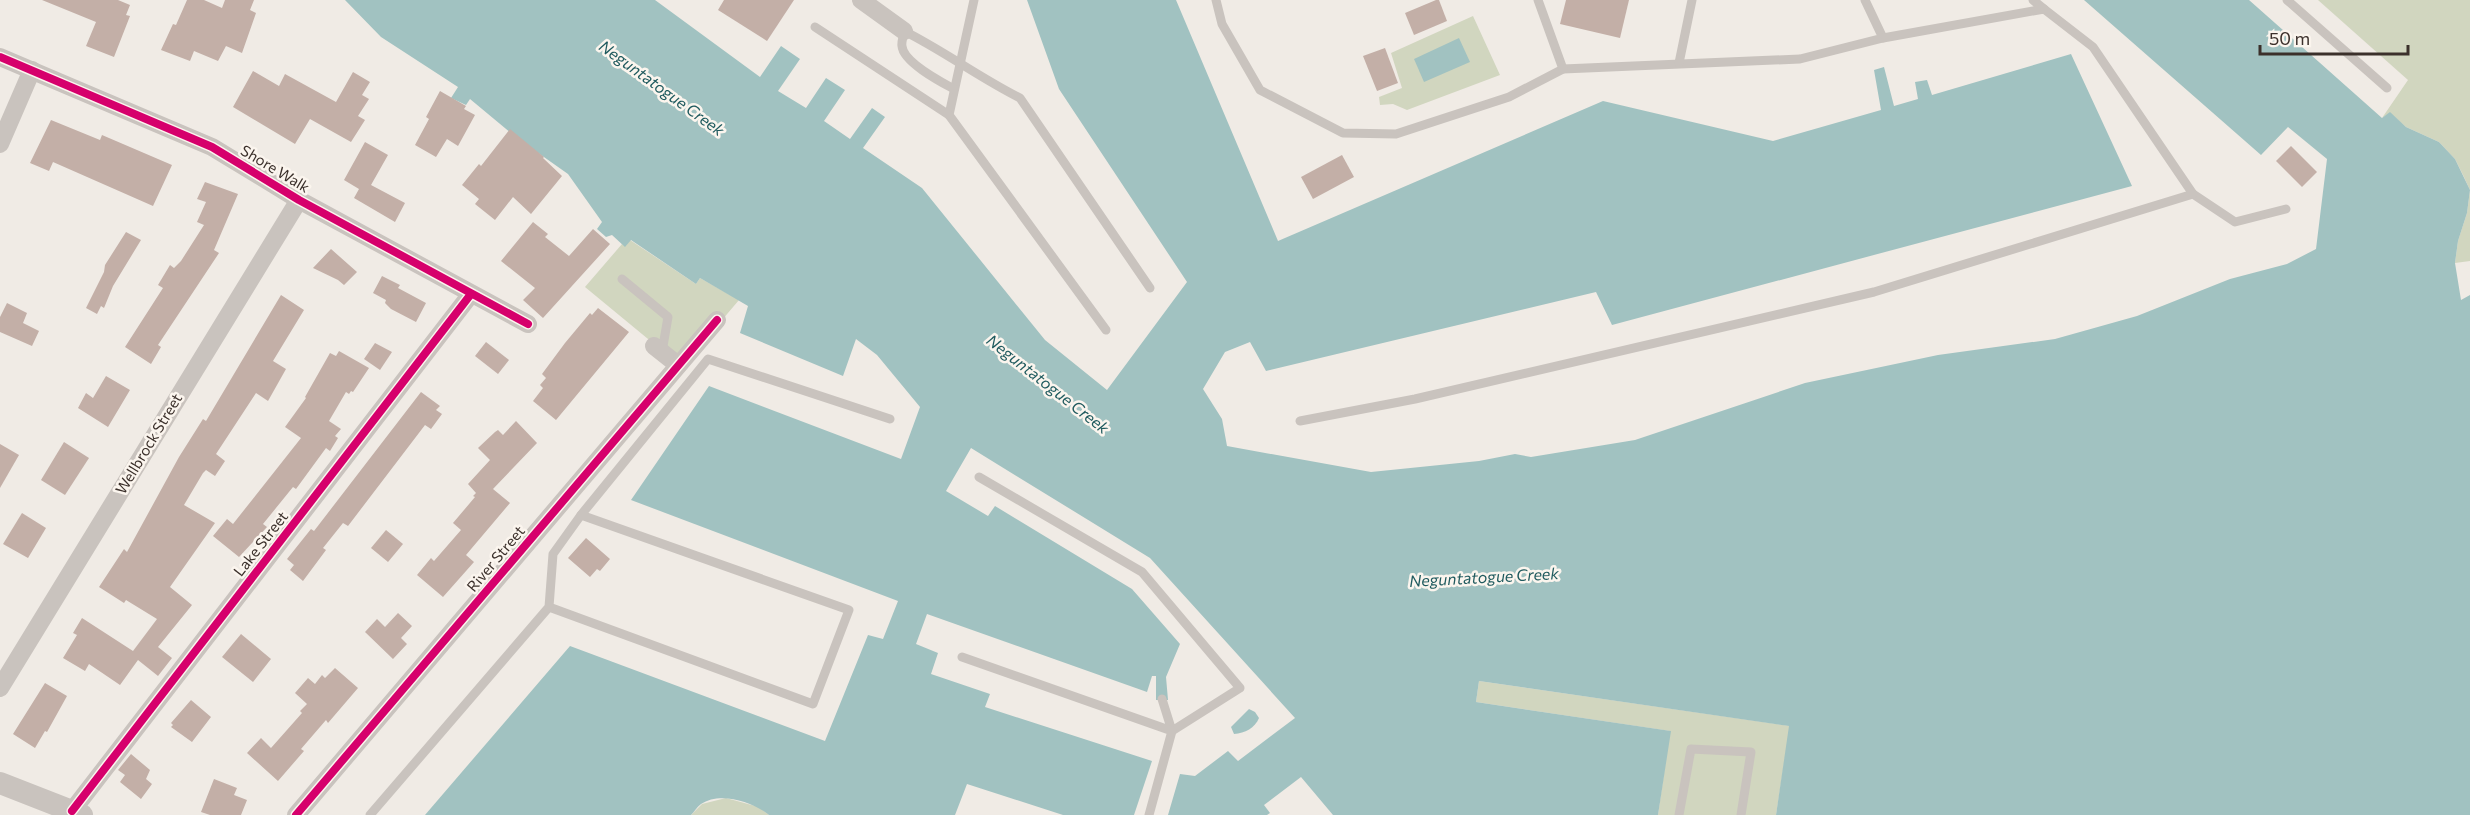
<svg xmlns="http://www.w3.org/2000/svg" width="2470" height="815" viewBox="0 0 2470 815" font-family="Commissioner,sans-serif">
<rect width="100%" height="100%" fill="#f0ebe5"/>
<!-- green -->
<g fill="#d1d6bf">
<polygon points="2318,0 2470,0 2470,261 2455,263 2458,241 2467,213 2470,190 2464,177 2455,159 2439,142 2406,127 2390,113 2382,118 2408,80"/>
<polygon points="1473,16 1500,75 1407,110 1393,104 1380,105 1379,97 1402,88 1391,53"/>
<polygon points="630,240 696,284 700,278 739,300 682,367 585,287 622,244 625,246"/>
<polygon points="1479,681 1790,726 1776,815 1658,815 1670,731 1476,702"/>
<polygon points="726,798 759,807 769,815 691,815 702,804"/>
</g>
<!-- water -->
<g fill="#a1c2c1">
<path d="M345,0h310l105,77 21,-31 19,13 -22,32 28,17 20,-30 19,12 -21,31 26,18 22,-31 13,9 -22,31 59,40 123,152 62,50 80,-108 -128,-193 -32,-89h149l102,241 325,-140 170,40 108,-31 -7,-40 10,-3 10,39 24,-7 -3,-17 12,-2 5,15 139,-41 61,132 -520,139 -16,-33 -330,79 -16,-29 -25,10 -22,37 19,30 5,27 144,26 108,-11 36,-7 16,3 104,-17 170,-57 133,-28 117,-16 82,-23 93,-37 57,-15 29,-15 11,-90 -39,-32 -27,28 -177,-155h165l133,118 8,-6 16,15 33,15 16,17 15,31 -3,23 -9,28 -3,22 6,37 9,-5v520h-694l13,-89 -310,-45 -3,21 195,29 -13,84h-325l-32,-38 -37,28 6,8 -3,2h-99l12,-41 15,2 33,-25 10,10 57,-43 -145,-160 -179,-110 -25,43 42,25 7,-10 137,83 48,55 -14,33 2,23h-12v-24h-4l-5,16 -220,-78 -11,30 22,9 -7,21 59,20 -5,13 167,54 -18,54h-71l-96,-31 -12,31h-186c-16,-13 -49,-24 -68,-11 -4,3 -7,8 -10,11h-266l145,-169 255,95 43,-106 15,4 15,-38 -267,-101 78,-114 192,73 19,-52 -43,-52 -21,-16 -13,37 -103,-43 8,-27 -48,-28 -4,6 -65,-44 -6,7 -13,-12 -6,2 -9,-8 5,-7 -34,-48 -51,-36 -47,-39 -4,6 -15,-7 7,-11 -77,-50z"/>
<polygon points="1459,38 1470,62 1424,82 1414,59"/>
<path d="M1249,709l6,3 4,6c-4,10 -14,15 -25,16l-3,-7z"/>
</g>
<!-- building -->
<g fill="#c3afa7">
<polygon points="42,0 118,0 130,5 126,15 130,16 114,57 86,46 96,22"/>
<polygon points="187,0 204,0 222,8 225,0 254,0 250,10 256,13 242,53 226,46 218,61 194,51 190,61 161,50 173,24 176,25"/>
<polygon points="724,0 794,0 767,41 718,10"/>
<polygon points="1436,0 1439,0 1447,21 1414,35 1405,13"/>
<polygon points="1566,0 1629,0 1620,38 1560,24"/>
<polygon points="1385,48 1398,83 1377,91 1363,56"/>
<polygon points="253,71 279,86 285,74 336,102 353,72 370,82 362,95 369,99 358,116 365,120 351,142 310,119 295,144 233,107"/>
<polygon points="440,91 466,106 464,109 475,115 458,146 447,139 436,157 415,145 429,119 426,117"/>
<polygon points="51,120 100,140 102,135 172,165 153,206 53,162 49,171 30,163"/>
<polygon points="510,129 544,157 543,158 562,176 531,214 513,197 495,220 475,204 479,199 462,185 479,164 481,166"/>
<polygon points="365,142 388,155 371,185 405,203 395,222 354,198 359,189 344,180"/>
<polygon points="2291,146 2317,172 2302,187 2276,161"/>
<polygon points="1342,155 1354,177 1313,199 1301,177"/>
<polygon points="205,182 238,194 214,250 219,253 158,345 161,347 151,364 125,347 163,288 158,285 170,265 174,268 181,261 204,225 197,222 206,202 197,199"/>
<polygon points="533,222 548,234 545,237 569,256 593,229 610,244 543,318 523,300 535,288 501,261"/>
<polygon points="126,232 141,240 113,286 104,308 101,306 97,314 86,308 104,272 105,265"/>
<polygon points="331,249 357,272 344,285 338,280 313,268"/>
<polygon points="382,276 400,285 398,288 426,303 416,322 391,309 385,303 386,300 373,293"/>
<polygon points="281,295 304,310 273,361 286,369 268,401 256,393 216,454 225,461 215,476 206,470 203,473 184,505 215,523 170,587 192,605 158,647 172,658 158,676 138,660 120,685 89,664 85,671 63,658 77,635 73,633 82,618 133,651 157,619 126,600 124,603 99,587 124,549 127,552 179,457 203,419 206,421"/>
<polygon points="7,303 27,313 23,323 39,331 32,346 0,332 0,317"/>
<polygon points="598,308 629,332 556,420 533,401 543,388 540,385 546,378 542,374 565,343 590,313 592,315"/>
<polygon points="486,342 509,360 498,374 475,356"/>
<polygon points="375,343 392,352 380,370 364,359"/>
<polygon points="339,351 369,368 353,392 351,391 349,394 346,392 329,421 341,429 335,436 338,438 330,451 326,448 296,489 293,487 263,524 267,527 239,557 213,536 227,519 233,524 301,438 285,427 306,398 305,397 330,353 336,356"/>
<polygon points="106,376 130,390 108,427 78,408 86,393 93,398"/>
<polygon points="421,392 440,406 436,410 442,414 431,429 425,425 348,526 343,523 323,548 326,550 303,581 290,570 294,565 287,559 311,529 314,531"/>
<polygon points="516,421 537,443 493,489 510,503 466,555 474,562 443,597 417,575 431,558 434,561 461,530 453,523 475,497 473,496 476,493 468,484 490,460 478,448 495,432 498,430 503,435"/>
<polygon points="64,442 89,458 65,495 41,480"/>
<polygon points="0,444 19,455 0,488"/>
<polygon points="22,513 46,528 28,558 3,544"/>
<polygon points="386,530 403,544 388,562 371,548"/>
<polygon points="586,538 610,559 600,571 597,569 590,577 568,558"/>
<polygon points="398,613 412,626 401,638 407,644 393,659 365,632 377,619 385,627"/>
<polygon points="241,634 271,659 253,682 222,657"/>
<polygon points="335,668 358,688 328,723 326,720 301,749 304,751 278,781 247,753 261,738 271,748 302,713 300,711 307,704 295,693 308,678 315,684 322,675 325,678"/>
<polygon points="45,683 67,696 47,732 45,731 35,748 13,734"/>
<polygon points="191,700 211,717 192,742 171,727 173,725 171,723"/>
<polygon points="131,754 150,770 146,779 152,784 141,799 120,782 125,775 118,770"/>
<polygon points="214,779 237,788 234,795 247,800 241,815 210,815 201,812"/>
</g>
<g fill="none" stroke-linecap="round" stroke-linejoin="round">
<!-- service -->
<g stroke="#c9c3be" stroke-width="9">
<polyline points="974,0 949,115 1106,330"/>
<polyline points="1216,0 1222,24 1260,90 1343,133 1396,134 1509,97 1563,69 1800,59 1883,38 1865,0"/>
<polyline points="1538,0 1563,69"/>
<polyline points="2033,0 2044,9"/>
<polyline points="2287,0 2387,88"/>
<polyline points="815,27 949,115"/>
<polyline points="1679,63 1692,0"/>
<path d="M954,89c-13,-7 -51,-27 -52,-43 -1,-4 2,-11 2,-15 40,20 76,47 116,67l130,190"/>
<polyline points="2193,194 2235,222 2286,209"/>
<polyline points="622,279 668,317 662,352"/>
<polyline points="1300,421 1415,399 1874,292 2193,194 2093,47 2044,9 1883,38"/>
<polyline points="979,477 1142,572 1240,688 1172,731 1162,699"/>
<polyline points="581,515 708,359 890,419"/>
<polyline points="962,657 1172,731 1149,815"/>
<polyline points="370,815 549,607 553,554 581,515 849,610 813,704 549,607"/>
<polyline points="1679,815 1691,749 1751,752 1741,815"/>
</g>
<!-- minor -->
<g stroke="#c9c3be" stroke-width="18">
<polyline points="861,0 904,31"/>
<polyline points="0,57 212,147 299,200 528,324"/>
<polyline points="0,144 32,70"/>
<polyline points="654,346 678,365"/>
<polyline points="0,688 299,200"/>
<polyline points="72,811 471,294"/>
<polyline points="296,815 717,320"/>
</g>
<!-- tertiary -->
<polyline stroke="#c9c3be" stroke-width="22" points="0,783 82,815"/>
<defs>
<g id="cycleway">
<polyline points="0,57 212,147 299,200 528,324"/>
<polyline points="72,811 471,294"/>
<polyline points="296,815 717,320"/>
</g>
</defs>
<!-- cycleway casing -->
<use href="#cycleway" stroke="#fbf5ee" stroke-width="11"/>
<!-- cycleway -->
<use href="#cycleway" stroke="#d6006c" stroke-width="8"/>
</g>
<g text-anchor="middle" stroke-width="5" stroke-linejoin="round" paint-order="stroke">
<!-- street labels -->
<g font-size="15" fill="#3b302b" stroke="#fbf5ee">
<text transform="translate(275 169) rotate(31)" y="5">Shore Walk</text>
<text transform="translate(149 444) rotate(-59)" y="5">Wellbrock Street</text>
<text transform="translate(261 544) rotate(-52)" y="5">Lake Street</text>
<text transform="translate(496 559) rotate(-50)" y="5">River Street</text>
</g>
<!-- water labels -->
<g font-size="16" font-style="italic" fill="#1f5a5e" stroke="#fbf5ee">
<text transform="translate(662 88) rotate(36)" y="6">Neguntatogue Creek</text>
<text transform="translate(1048 384) rotate(38)" y="6">Neguntatogue Creek</text>
<text transform="translate(1484 577) rotate(-3)" y="6">Neguntatogue Creek</text>
</g>
</g>
<!-- scale -->
<path d="M2260 45v9h148v-9" fill="none" stroke="#3b302b" stroke-width="3"/>
<text x="2269" y="45" font-size="18" fill="#3b302b" stroke="#fbf5ee" stroke-width="4.5" paint-order="stroke">50 m</text>
</svg>
